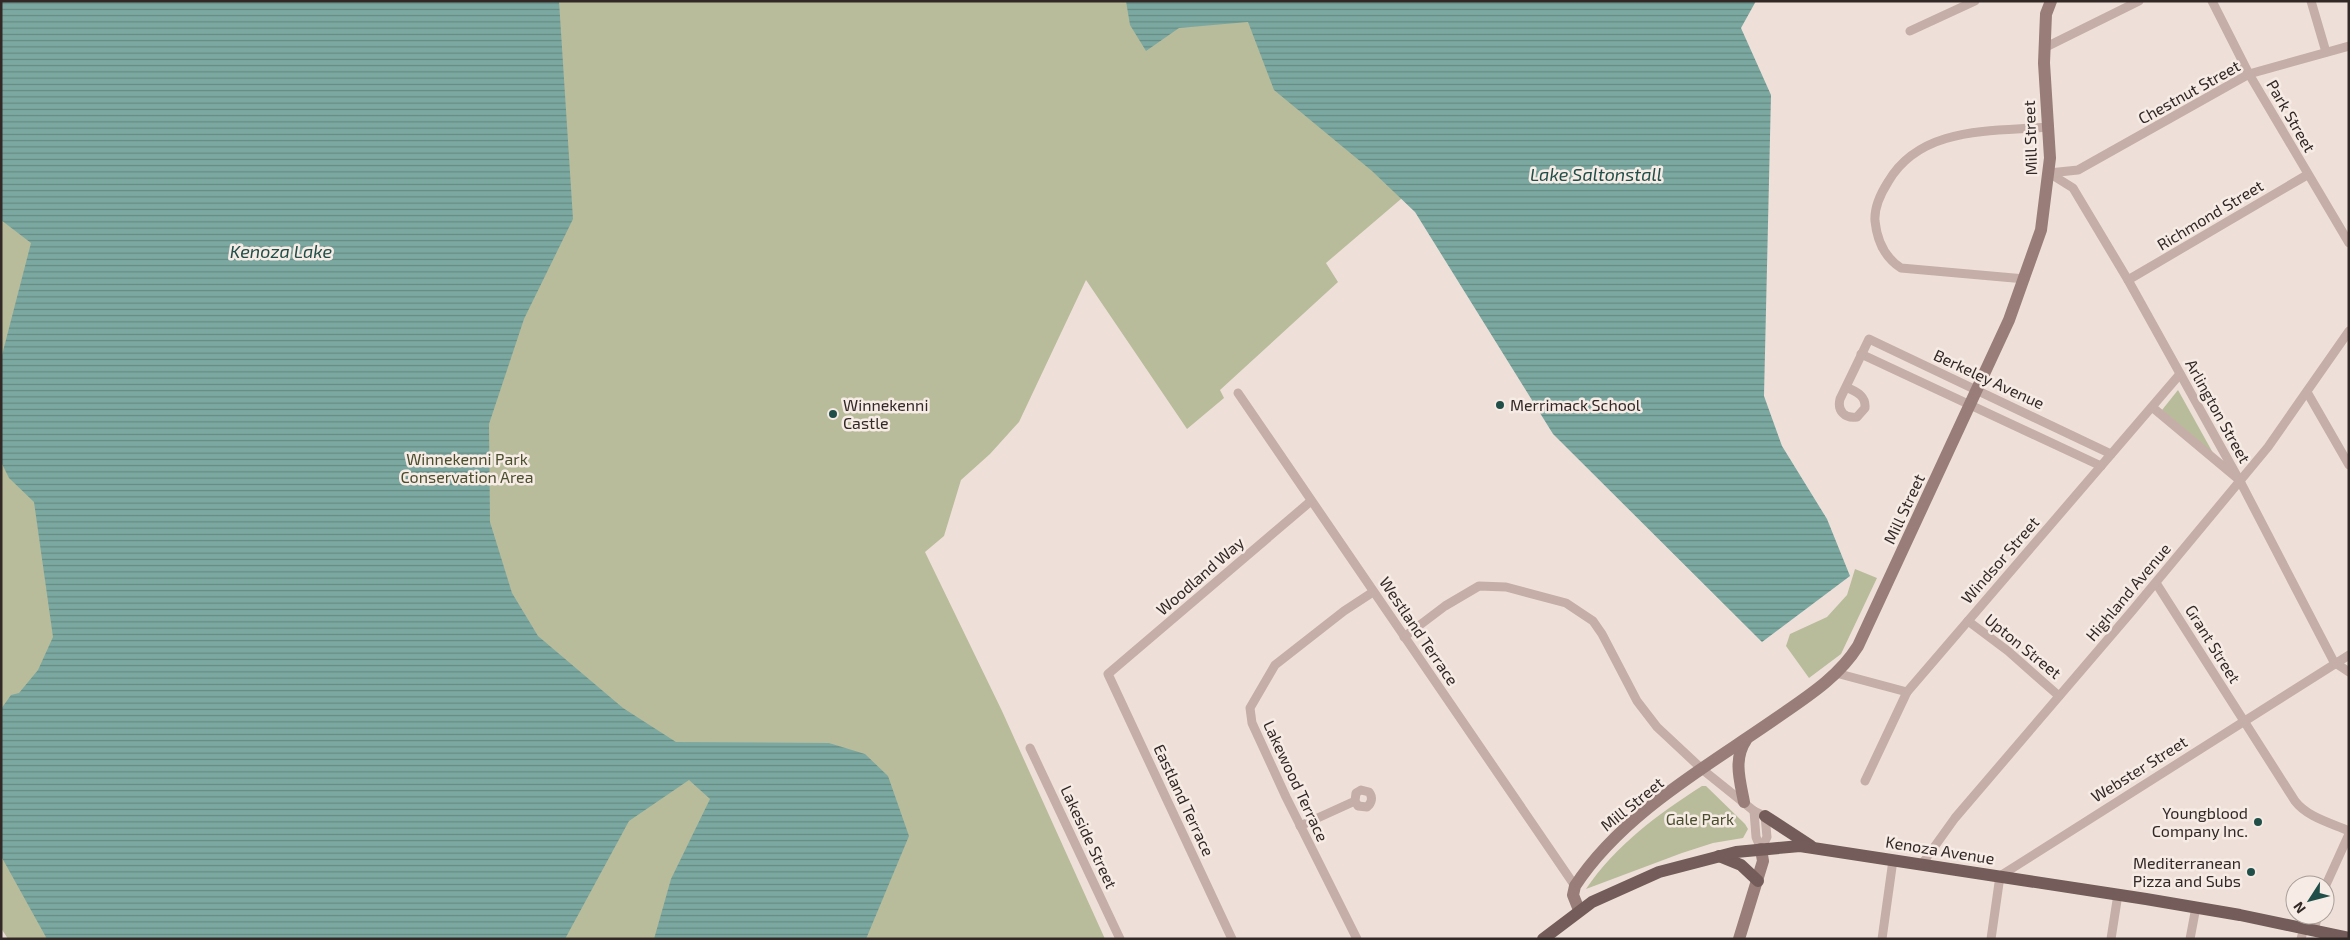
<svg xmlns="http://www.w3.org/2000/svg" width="2350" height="940" viewBox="0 0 2350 940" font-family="'Exo 2',sans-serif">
<defs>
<pattern id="water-rules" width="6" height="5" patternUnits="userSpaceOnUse" patternTransform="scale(1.25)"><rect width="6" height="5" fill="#7ba9a1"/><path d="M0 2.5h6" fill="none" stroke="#658a83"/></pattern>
</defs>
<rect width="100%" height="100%" fill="#eee0d9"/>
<!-- park -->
<g fill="#b8bc9b">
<polygon points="1,1 1134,1 1182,20 1255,14 1408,193 1326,263 1338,282 1220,390 1224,398 1187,429 1086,280 1019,422 990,454 961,480 944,536 925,552 1002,711 1105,939 8,939 1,928"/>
<polygon points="2178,390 2213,453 2162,410"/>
<polygon points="1855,569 1877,578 1841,654 1809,678 1786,646 1790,634 1827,617 1847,595"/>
<path d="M1702,786h4l39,38 3,5 -5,9 -30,5 -31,10 -96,36c30,-44 72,-75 116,-103z"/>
</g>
<!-- water -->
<g fill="url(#water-rules)">
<polygon points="1,1 559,1 573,219 524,319 489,424 490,522 512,593 538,636 623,708 676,742 829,743 865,754 888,776 909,836 866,939 654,939 671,879 710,799 689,780 629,821 565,939 47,939 1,856 1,709 11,695 19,693 38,670 53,637 34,502 9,478 1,462 1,359 31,243 1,220"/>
<polygon points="1126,1 1756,1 1741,28 1771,95 1764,396 1782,446 1827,519 1850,576 1762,642 1553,434 1415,212 1372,171 1274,90 1248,22 1179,28 1146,51 1130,25"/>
</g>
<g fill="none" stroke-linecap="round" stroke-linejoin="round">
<!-- street -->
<g stroke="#c5aea7" stroke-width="9">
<polyline points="2212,1 2249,74 2349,243"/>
<polyline points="2311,1 2326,52"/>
<polyline points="1910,31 1975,1"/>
<polyline points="2044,48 2139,1"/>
<polyline points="2049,173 2073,188 2128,280 2242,485 2334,662 2349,672"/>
<polyline points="2049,173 2078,170 2249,74 2349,46"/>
<path d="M2025,279l-124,-11c-17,-11 -24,-27 -26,-47 -1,-14 6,-28 13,-39 33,-57 105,-50 161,-55"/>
<polyline points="2128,280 2307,175"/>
<polyline points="1861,354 2101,466"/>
<path d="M1846,387c10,5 20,8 19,21l-8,9c-12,2 -20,-6 -17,-18l29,-60 242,115"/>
<polyline points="2307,392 2349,465"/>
<polyline points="1238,393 1575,886"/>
<polyline points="2152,407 2237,478"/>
<path d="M2156,583l139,218c12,16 36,22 54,30"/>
<polyline points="1968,621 2008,651 2059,696"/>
<polyline points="1404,637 1445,606 1479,586 1506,587 1566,603 1593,621 1602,634 1637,701 1657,727 1703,770 1754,811 1765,816 1767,837 1761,849"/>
<polyline points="1836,673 1907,692"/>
<polyline points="1030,748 1120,939"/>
<polyline points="1865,781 1907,692 2180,374"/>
<polyline points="1754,811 1756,837 1761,849"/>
<path d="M1300,826l55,-25 3,5 9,1c5,-4 6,-10 2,-15l-8,-2 -5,3 -1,8"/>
<polyline points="1922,864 1955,818 2132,611 2268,447 2349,331"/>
<polyline points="2325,887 2349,834"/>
<polyline points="2314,930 2318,915"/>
<polyline points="1232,939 1108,674 1311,501"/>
<polyline points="1357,939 1286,797 1252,723 1250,708 1275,665 1344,611 1373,592"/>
<polyline points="1882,939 1893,860"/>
<polyline points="1991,939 2000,876 2349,655"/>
<polyline points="2111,939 2118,894"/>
<polyline points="2190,939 2196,907"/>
<polyline points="2301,939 2304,928"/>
</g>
<!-- secondary -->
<g stroke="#987d78" stroke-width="12">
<path d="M1744,802c-4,-21 -11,-43 2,-62"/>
<path d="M1579,910l-6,-15 2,-9c47,-72 131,-119 200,-167 30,-21 63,-41 83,-73l151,-326 32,-90 9,-72 -6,-95 2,-49 5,-13"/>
<polyline points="1739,939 1763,861 1761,849"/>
</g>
<!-- primary -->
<g stroke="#735c59" stroke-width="12">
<polyline points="1765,816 1811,846"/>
<polyline points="1719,856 1741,865 1758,881"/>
<polyline points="1543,939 1592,902 1659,872 1736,852 1800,846 2146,899 2240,915 2349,938"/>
</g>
</g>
<!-- markers -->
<g fill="#204f49" stroke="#f7ebe5" stroke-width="2">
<circle cx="1500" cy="405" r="5"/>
<circle cx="833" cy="414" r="5"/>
<circle cx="2258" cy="822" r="5"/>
<circle cx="2251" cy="872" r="5"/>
</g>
<g text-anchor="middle" stroke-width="5" stroke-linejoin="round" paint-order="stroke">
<!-- street labels -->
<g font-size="16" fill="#322826" stroke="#f7ebe5">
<text transform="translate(2189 92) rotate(-29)" y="6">Chestnut Street</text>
<text transform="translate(2291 116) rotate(60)" y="6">Park Street</text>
<text transform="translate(2030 138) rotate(-92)" y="6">Mill Street</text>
<text transform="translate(2210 215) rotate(-31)" y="6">Richmond Street</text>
<text transform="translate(1989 379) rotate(25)" y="6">Berkeley Avenue</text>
<text transform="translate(2218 411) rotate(61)" y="6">Arlington Street</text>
<text transform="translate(1904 509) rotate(-65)" y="6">Mill Street</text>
<text transform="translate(2000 560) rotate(-49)" y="6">Windsor Street</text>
<text transform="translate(1200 576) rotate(-41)" y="6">Woodland Way</text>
<text transform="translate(2128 592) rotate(-50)" y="6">Highland Avenue</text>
<text transform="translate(1419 631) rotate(56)" y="6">Westland Terrace</text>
<text transform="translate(2213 644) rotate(58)" y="6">Grant Street</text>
<text transform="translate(2023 646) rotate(39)" y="6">Upton Street</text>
<text transform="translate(2139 769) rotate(-32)" y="6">Webster Street</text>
<text transform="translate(1296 781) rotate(65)" y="6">Lakewood Terrace</text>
<text transform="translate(1184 800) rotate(65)" y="6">Eastland Terrace</text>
<text transform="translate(1632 804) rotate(-39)" y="6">Mill Street</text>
<text transform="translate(1089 837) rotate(65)" y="6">Lakeside Street</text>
<text transform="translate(1940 850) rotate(9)" y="6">Kenoza Avenue</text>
</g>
<!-- poi labels -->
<g font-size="16" fill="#322826" stroke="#f7ebe5" text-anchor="start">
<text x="843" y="411">Winnekenni<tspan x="843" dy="18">Castle</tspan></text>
<text x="1510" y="411">Merrimack School</text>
<text x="2248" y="819" text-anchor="end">Youngblood<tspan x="2248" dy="18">Company Inc.</tspan></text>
<text x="2241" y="869" text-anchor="end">Mediterranean<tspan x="2241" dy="18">Pizza and Subs</tspan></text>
</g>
<!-- park labels -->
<g font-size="16" fill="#494e2d" stroke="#f7ebe5">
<text x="467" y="465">Winnekenni Park<tspan x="467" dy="18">Conservation Area</tspan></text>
<text x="1700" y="825">Gale Park</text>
</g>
<!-- water labels -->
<g font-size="18" font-style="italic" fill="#204f49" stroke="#f7ebe5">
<text x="1596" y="181">Lake Saltonstall</text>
<text x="281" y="258">Kenoza Lake</text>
</g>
</g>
<!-- border -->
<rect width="2350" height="940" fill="none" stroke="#322826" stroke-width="5"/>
<!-- north arrow -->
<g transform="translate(2310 900) rotate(234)"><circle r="24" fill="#f7ebe5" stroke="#a89d99"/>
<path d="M0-4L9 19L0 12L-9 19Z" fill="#204f49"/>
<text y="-8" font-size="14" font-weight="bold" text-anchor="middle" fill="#322826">N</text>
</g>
</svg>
